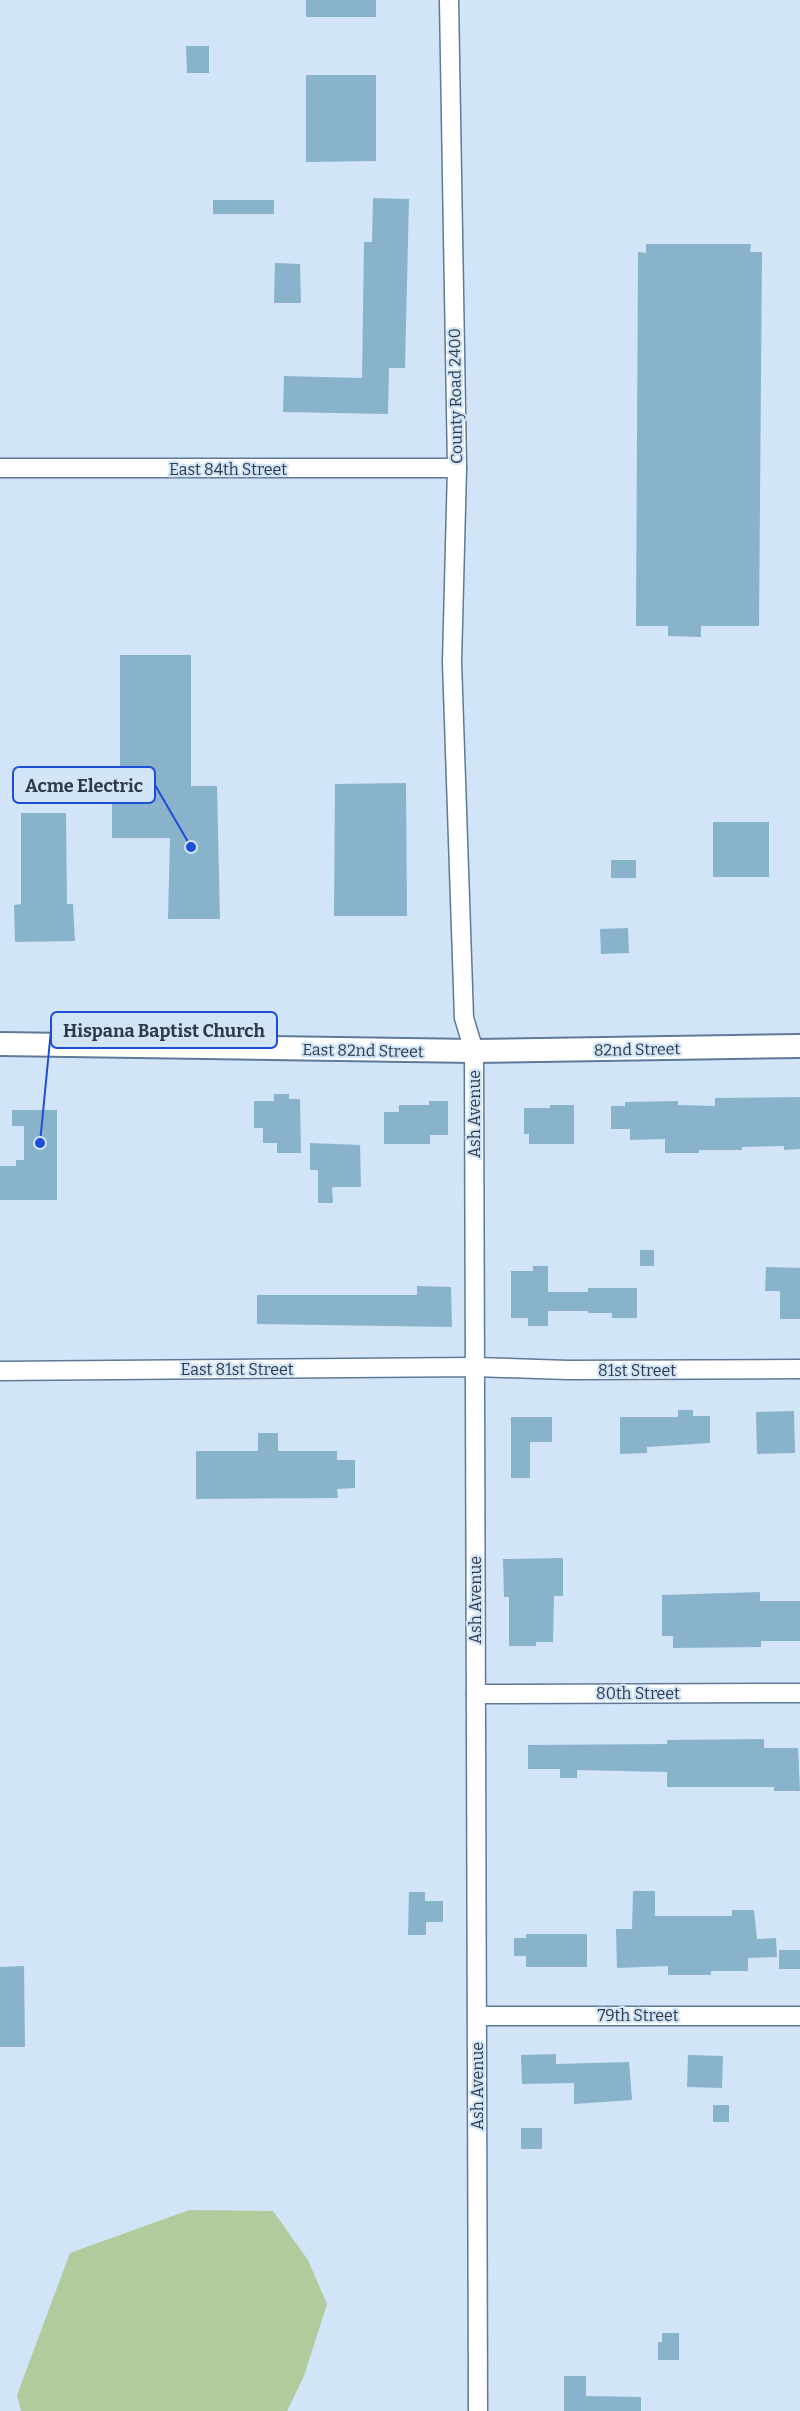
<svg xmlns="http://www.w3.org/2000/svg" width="800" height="2411" viewBox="0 0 800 2411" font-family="Bitter,serif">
<rect width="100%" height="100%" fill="#d2e4f8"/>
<!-- green -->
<polygon fill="#b0cc9c" points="189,2210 273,2211 308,2260 327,2304 304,2376 287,2411 21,2411 17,2395 70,2253"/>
<!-- building -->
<g fill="#89b3ca">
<rect x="306" y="0" width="70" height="17"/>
<polygon points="186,46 209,46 209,73 187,73"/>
<polygon points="306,75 376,75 376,161 306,162"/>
<polygon points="373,198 409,199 405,368 389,368 388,414 283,412 284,376 362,378 364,242 372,242"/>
<rect x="213" y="200" width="61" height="14"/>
<polygon points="646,244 751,244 750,252 762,252 759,626 701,626 701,637 668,636 668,626 636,626 638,252 646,253"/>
<polygon points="275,263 300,264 301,303 274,303"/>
<polygon points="120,655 191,655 191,786 217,786 220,919 168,919 170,838 112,838 112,786 120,786"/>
<polygon points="406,783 407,916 334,916 335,784"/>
<polygon points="21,813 66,813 67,904 73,904 75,941 15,942 14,905 21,904"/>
<rect x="713" y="822" width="56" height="55"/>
<rect x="611" y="860" width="25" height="18"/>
<polygon points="628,928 629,953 601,954 600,929"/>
<polygon points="274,1094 289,1094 289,1099 300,1099 301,1153 277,1153 277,1143 263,1143 263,1128 254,1128 254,1101 274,1101"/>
<polygon points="800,1097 800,1149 784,1150 784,1146 742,1147 742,1150 699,1150 699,1153 665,1153 665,1139 630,1140 630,1129 611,1129 611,1106 625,1106 625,1102 678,1101 678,1105 715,1106 715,1098"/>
<polygon points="429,1101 448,1101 448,1135 430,1135 430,1144 384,1144 384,1112 399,1112 399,1105 429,1105"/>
<polygon points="550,1105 574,1105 574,1144 529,1144 529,1134 524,1134 524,1108 550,1108"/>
<polygon points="12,1110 57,1110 57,1200 0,1200 0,1166 16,1166 16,1160 24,1160 24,1126 12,1126"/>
<polygon points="310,1143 360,1145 361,1187 332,1187 333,1203 318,1203 318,1170 310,1170"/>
<rect x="640" y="1250" width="14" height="16"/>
<polygon points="533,1266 548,1266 548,1292 588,1292 588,1288 637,1288 637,1318 612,1318 612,1313 588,1313 588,1311 548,1311 548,1326 528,1326 528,1318 511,1318 511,1271 533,1271"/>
<polygon points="766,1267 800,1268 800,1319 780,1319 780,1291 765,1291"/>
<polygon points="417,1286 451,1287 452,1327 257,1324 257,1295 417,1295"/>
<polygon points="678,1410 693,1410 693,1416 710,1416 710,1443 647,1447 647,1453 620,1454 620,1417 678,1417"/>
<polygon points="794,1411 795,1453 757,1454 756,1412"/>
<polygon points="511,1417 552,1417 552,1442 530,1442 530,1478 511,1478"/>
<polygon points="258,1433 278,1433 278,1451 337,1451 337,1460 355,1460 355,1488 337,1489 338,1498 196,1499 196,1451 258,1451"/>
<polygon points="563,1558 563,1596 554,1596 553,1642 536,1642 536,1646 509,1646 509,1597 504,1597 503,1559"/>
<polygon points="760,1592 760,1601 800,1601 800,1641 761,1641 761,1647 673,1648 673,1636 662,1636 662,1595"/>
<polygon points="764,1739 764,1748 798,1748 800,1791 774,1791 774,1787 667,1787 667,1772 577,1770 577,1778 560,1778 560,1769 528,1769 528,1745 667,1744 667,1740"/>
<polygon points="633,1891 655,1891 655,1916 732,1916 732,1910 754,1910 757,1939 776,1938 777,1957 748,1958 748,1971 711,1971 711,1975 668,1975 668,1966 617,1968 616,1929 632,1929"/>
<polygon points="409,1892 425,1892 425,1901 443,1901 443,1922 426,1922 426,1935 408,1935"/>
<polygon points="526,1934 587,1934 587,1967 526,1967 526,1956 514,1956 514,1938 526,1938"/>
<rect x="779" y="1950" width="21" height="19"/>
<polygon points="24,1966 25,2047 0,2047 0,1967"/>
<polygon points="556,2054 556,2064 629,2062 632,2100 574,2104 574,2083 522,2084 521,2055"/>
<polygon points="688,2055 723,2056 722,2088 687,2087"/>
<rect x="713" y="2105" width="16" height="17"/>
<rect x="521" y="2128" width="21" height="21"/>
<polygon points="662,2333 679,2333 679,2360 658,2360 658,2342 662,2342"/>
<polygon points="564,2376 586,2376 586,2396 641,2397 641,2411 564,2411"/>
</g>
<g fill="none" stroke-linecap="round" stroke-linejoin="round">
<defs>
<g id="minor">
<polyline points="449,0 457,468 452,662 464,1018 474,1051 478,2411"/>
<polyline points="0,468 457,468"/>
<polyline points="0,1371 475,1367 568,1370 800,1369"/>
<polyline points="476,1694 800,1693"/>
<polyline points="477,2016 800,2016"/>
</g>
<polyline id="tertiary" points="0,1044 474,1051 800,1046"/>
</defs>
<!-- minor casing -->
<use href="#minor" stroke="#5f7998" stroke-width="21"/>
<!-- tertiary casing -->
<use href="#tertiary" stroke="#5f7998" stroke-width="26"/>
<!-- minor -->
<use href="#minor" stroke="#fff" stroke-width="18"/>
<!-- tertiary -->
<use href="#tertiary" stroke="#fff" stroke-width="22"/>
</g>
<g text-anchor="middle" stroke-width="4.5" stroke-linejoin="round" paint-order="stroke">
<!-- street labels -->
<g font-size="16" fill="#2f3a48" stroke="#d2e4f8">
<text transform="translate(455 396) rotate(-91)" y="6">County Road 2400</text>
<text x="228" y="475">East 84th Street</text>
<text transform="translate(637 1049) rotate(-1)" y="6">82nd Street</text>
<text transform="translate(363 1050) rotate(1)" y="6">East 82nd Street</text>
<text transform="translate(474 1114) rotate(-90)" y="6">Ash Avenue</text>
<text x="237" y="1375">East 81st Street</text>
<text x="637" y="1376">81st Street</text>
<text transform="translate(475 1600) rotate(-90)" y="6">Ash Avenue</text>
<text x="638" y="1699">80th Street</text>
<text x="638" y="2021">79th Street</text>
<text transform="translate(477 2086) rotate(-90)" y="6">Ash Avenue</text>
</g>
</g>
<!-- callouts -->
<path fill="none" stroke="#1d4ed8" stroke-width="2" d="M191 847L155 785M40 1143L51 1030"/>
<g fill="#1d4ed8" stroke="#d2e4f8" stroke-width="2">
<circle cx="191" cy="847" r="6"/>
<circle cx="40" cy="1143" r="6"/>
</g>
<g fill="#d2e4f8" stroke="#1d4ed8" stroke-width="2">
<rect x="13" y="767" width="142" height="36" rx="6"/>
<rect x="51" y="1012" width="226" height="36" rx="6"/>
</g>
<g font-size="18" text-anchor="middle" font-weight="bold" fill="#2f3a48">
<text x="84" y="792">Acme Electric</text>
<text x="164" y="1037">Hispana Baptist Church</text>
</g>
</svg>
